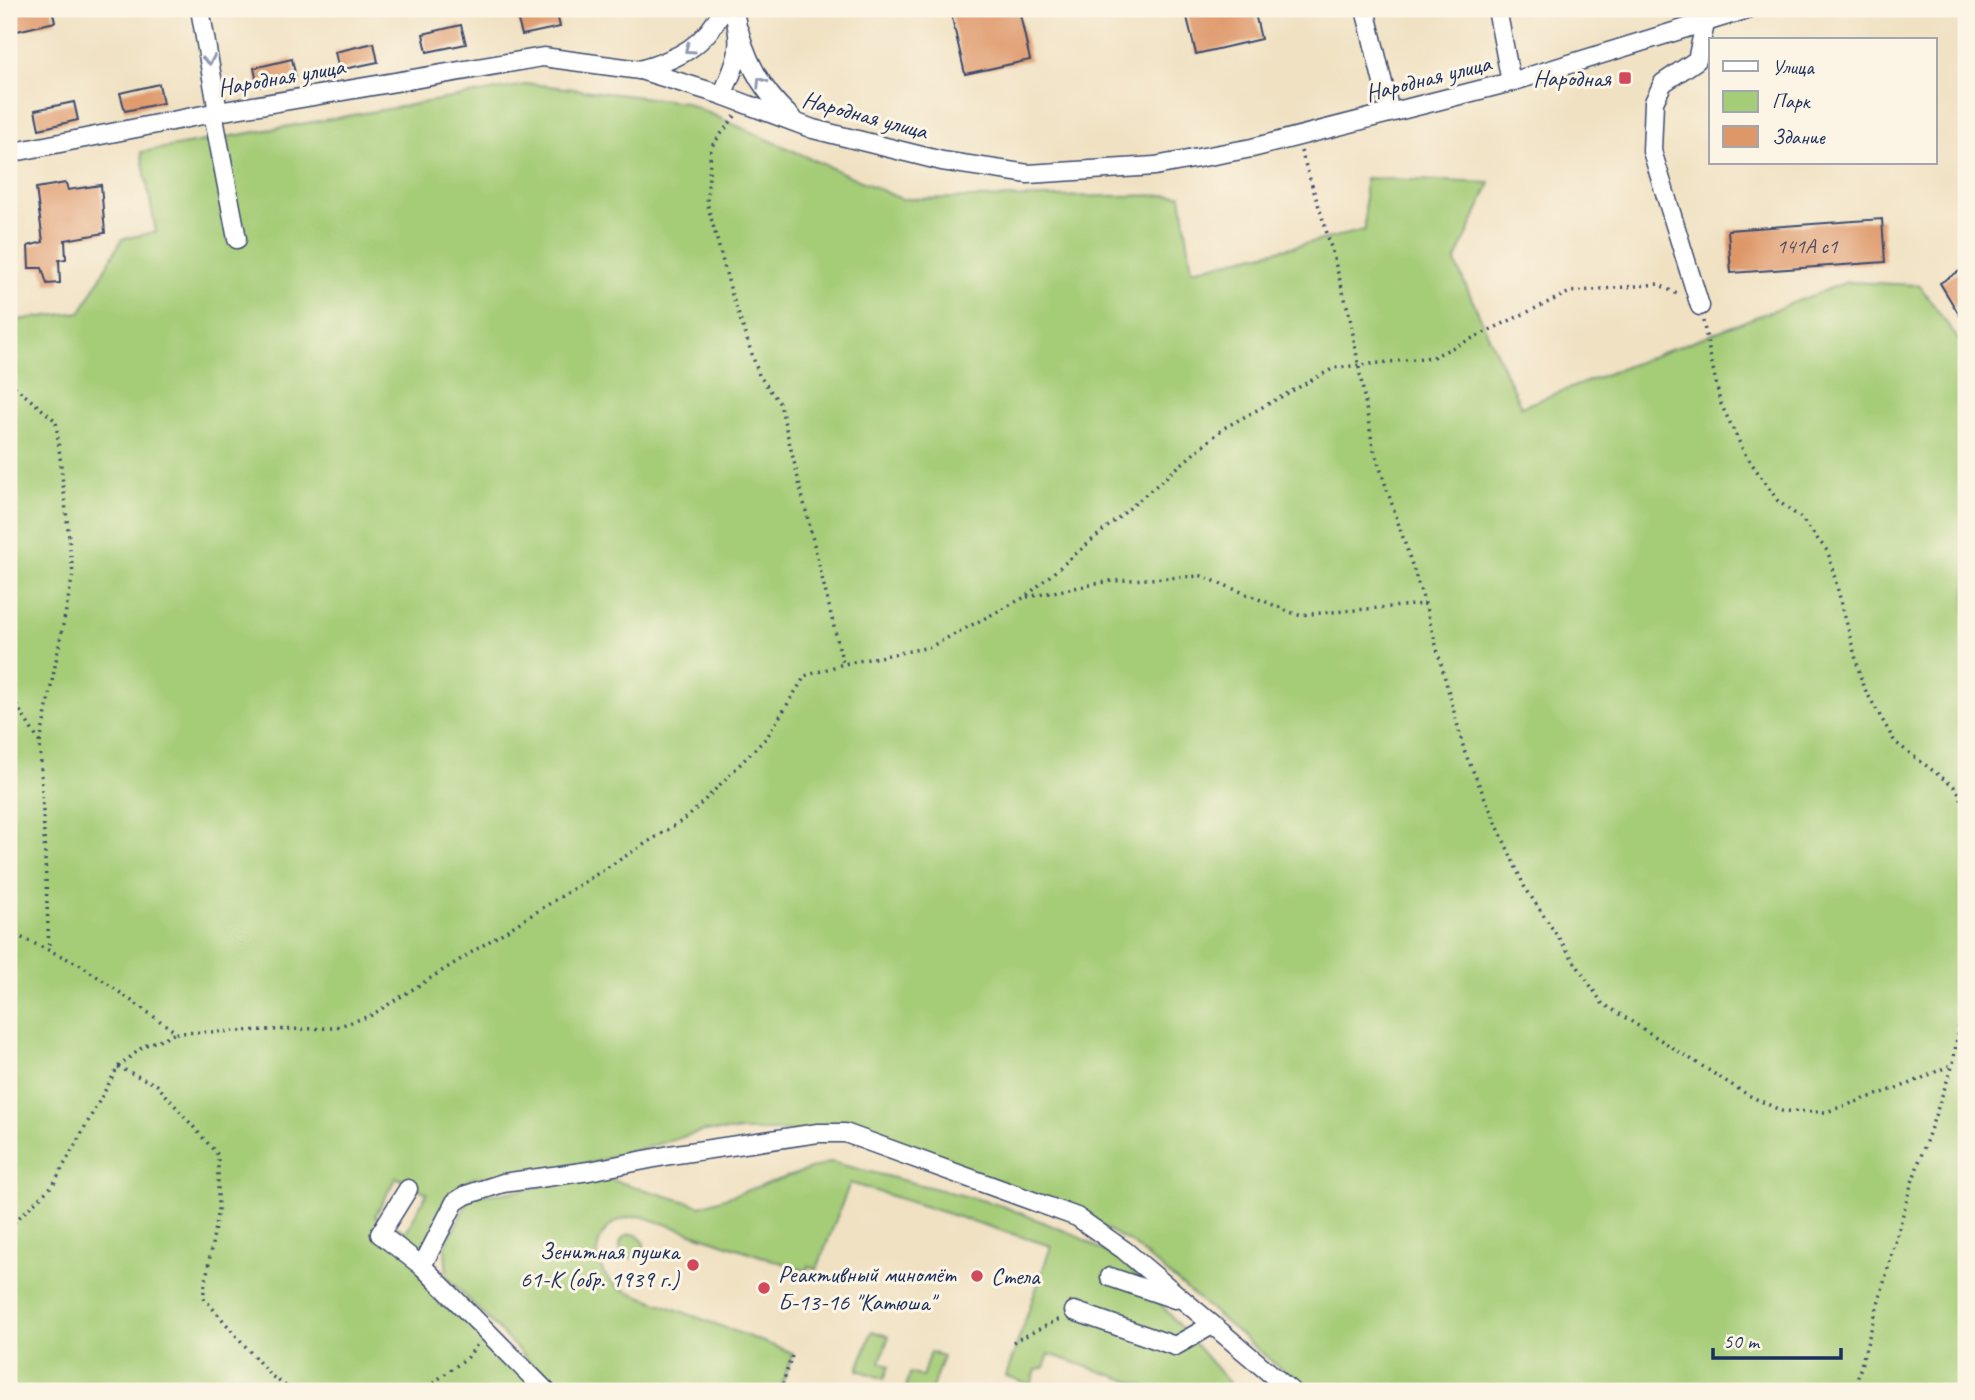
<svg xmlns="http://www.w3.org/2000/svg" width="1975" height="1400" viewBox="0 0 1975 1400" font-family="Caveat,sans-serif">
<rect width="100%" height="100%" fill="#fcf5e5"/>
<filter id="ink" filterUnits="userSpaceOnUse"><feTurbulence type="fractalNoise" baseFrequency=".0143" numOctaves="2"/><feDisplacementMap in="SourceGraphic" scale="14" xChannelSelector="R" yChannelSelector="G"/><feConvolveMatrix kernelMatrix="1 2 1 2 8 2 1 2 1" color-interpolation-filters="sRGB"/></filter>
<filter id="wash" filterUnits="userSpaceOnUse"><feTurbulence type="fractalNoise" baseFrequency=".00686" numOctaves="4" result="noise"/><feDisplacementMap in="SourceGraphic" scale="28" xChannelSelector="R" yChannelSelector="G"/><feGaussianBlur stdDeviation="1.57" result="paint"/><feColorMatrix in="noise" values="0 0 0 0 0 0 0 0 0 0 0 0 0 0 0 0 0 1.4 0 .05"/><feComposite in="paint" operator="in"/></filter>
<g filter="url(#wash)">
<rect width="100%" height="100%" fill="#f0e1c2"/>
<!-- green -->
<g fill="#a5cc77" stroke="#607e6a" stroke-width="2" fill-rule="evenodd">
<path d="M531,84l153,18 217,97 280,-4 11,75 173,-40v-52l125,5 -35,79 66,145 326,-125 72,3 47,65v1041h-659l-174,-147 -55,-31 -243,-82h-132l-111,32 -122,16 -20,15 -27,60 115,137h-529v-1070l72,-9 41,-73 34,-7 -15,-80zM396,1177l31,16 -21,39 -31,-16z"/>
<path d="M831,1162l169,43 75,30 51,29 110,127h-77l-110,-37 -5,14 -8,2 -5,15 -25,-9 45,-130 -201,-63 -33,86 -9,-3 -2,5 -165,-55c-46,0 -60,49 -20,73l172,64 -13,38h-222l-111,-114 -2,-31 26,-50 34,-3 93,-17 103,30z"/>
<circle cx="632" cy="1246" r="12"/>
<polygon points="872,1331 889,1336 880,1362 889,1366 884,1379 858,1370"/>
<polygon points="930,1352 943,1356 931,1391 918,1391 906,1387 910,1373 922,1377"/>
</g>
<g id="blocks">
<!-- building -->
<g fill="#de9769">
<polygon points="25,9 52,9 55,22 17,31 12,12"/>
<polygon points="551,9 556,9 560,27 522,35 517,17"/>
<polygon points="950,9 1019,9 1030,60 965,74"/>
<polygon points="1185,9 1254,9 1261,39 1196,54"/>
<polygon points="461,25 466,44 427,52 423,34"/>
<polygon points="374,43 378,62 339,70 335,52"/>
<polygon points="292,59 296,78 258,87 254,68"/>
<polygon points="159,84 163,103 125,111 120,93"/>
<polygon points="74,102 78,120 39,129 35,110"/>
<polygon points="66,183 68,190 101,185 105,233 65,240 66,259 59,260 60,283 47,284 42,268 29,268 28,246 43,242 36,188"/>
<polygon points="1882,219 1885,262 1731,273 1728,230"/>
<polygon points="1966,267 1966,326 1940,283"/>
</g>
</g>
</g>
<g filter="url(#ink)">
<use href="#blocks" fill-opacity="0" stroke="#3b4a6d" stroke-width="2"/>
<g fill="none" stroke-linecap="round" stroke-linejoin="round">
<defs>
<g id="minor">
<polyline points="200,9 218,112"/>
<polyline points="1365,9 1390,112"/>
<polyline points="1497,9 1511,82"/>
<path d="M739,31c9,34 25,62 52,86"/>
<path d="M640,70c38,-11 65,-24 83,-61"/>
<path d="M722,95c16,-35 22,-48 11,-86"/>
<polyline points="213,113 237,239"/>
<polyline points="9,153 218,112 543,57 640,70 722,95 813,129 942,161 1028,174 1155,166 1252,148 1511,82 1748,9"/>
<polyline points="1700,306 1652,151 1654,102 1663,83 1697,60 1705,24 1703,9"/>
<polyline points="408,1189 380,1234 422,1266 455,1202 466,1195 503,1183 589,1171 670,1155 818,1133 845,1133 1077,1217 1124,1250 1291,1391"/>
<polyline points="422,1266 546,1391"/>
<polyline points="1110,1277 1175,1299"/>
<polyline points="1074,1311 1175,1346 1212,1325"/>
</g>
</defs>
<!-- minor casing -->
<use href="#minor" stroke="#3b4a6d" stroke-width="21"/>
<!-- path -->
<g stroke="#3b4a6d" stroke-width="3.5" stroke-dasharray="2 5" stroke-linecap="butt">
<polyline points="735,116 711,147 707,203 732,295 759,375 780,404 843,664"/>
<polyline points="1301,151 1325,226 1350,317 1373,447 1425,604 1465,753 1524,886 1602,1003 1748,1095 1782,1111 1826,1112 1909,1084 1953,1064"/>
<polyline points="1703,321 1720,402 1745,454 1778,501 1801,518 1828,552 1863,686 1895,742 1957,789 1966,809"/>
<polyline points="9,382 56,421 73,574 40,743"/>
<polyline points="1027,597 1111,581 1202,576 1298,615 1425,604"/>
<polyline points="9,693 40,743 49,950"/>
<polyline points="9,932 81,965 177,1033 333,1028 370,1016 688,817 767,737 805,676 843,664 930,647 1025,597 1224,428 1334,368 1433,357 1570,292 1658,284 1679,295"/>
<polyline points="118,1067 157,1085 218,1155 218,1209 203,1297 270,1375 293,1391"/>
<polyline points="9,1227 53,1185 118,1067 144,1046 176,1033"/>
<polyline points="1013,1342 1060,1319"/>
<polyline points="422,1391 468,1357 478,1343"/>
<polyline points="780,1391 793,1353"/>
<polyline points="1786,1391 1814,1389 1819,1391"/>
<polyline points="1854,1391 1911,1185 1953,1064 1966,979"/>
</g>
<!-- minor -->
<use href="#minor" stroke="#fff" stroke-width="18"/>
</g>
<!-- one-way arrows -->
<defs><path id="oneway-chevron" d="M-2-3.5L2.5 0L-2 3.5" fill="none" stroke-width="1.6" stroke-linecap="round" stroke-linejoin="round" transform="scale(1.75)"/></defs>
<g stroke="#8d97ae">
<use href="#oneway-chevron" transform="translate(689 49) rotate(145)"/>
<use href="#oneway-chevron" transform="translate(209 60) rotate(80)"/>
<use href="#oneway-chevron" transform="translate(761 82) rotate(-123)"/>
</g>
</g>
<!-- markers -->
<g fill="#d1495b" stroke="#fcf5e5" stroke-width="2.5">
<rect x="1618" y="71" width="14" height="14" rx="3.5"/>
<circle cx="693" cy="1265" r="7"/>
<circle cx="977" cy="1276" r="7"/>
<circle cx="764" cy="1288" r="7"/>
</g>
<g text-anchor="middle" stroke-width="6" stroke-linejoin="round" paint-order="stroke">
<!-- number labels -->
<g font-size="21" fill="#4c4961">
<text x="1807" y="253">141А с1</text>
</g>
<!-- street labels -->
<g font-size="24" fill="#1b2f5e" stroke="#fcf5e5">
<text transform="translate(281 77) rotate(-10)" y="8">Народная улица</text>
<text transform="translate(1428 78) rotate(-14)" y="8">Народная улица</text>
<text transform="translate(865 115) rotate(15)" y="8">Народная улица</text>
</g>
<!-- poi labels -->
<g font-size="24" fill="#1b2f5e" stroke="#fcf5e5" text-anchor="end">
<text x="1611" y="86">Народная</text>
<text x="679" y="1259">Зенитная пушка<tspan x="679" dy="28">61-К (обр. 1939 г.)</tspan></text>
<text x="778" y="1282" text-anchor="start">Реактивный миномёт<tspan x="778" dy="28">Б-13-16 "Катюша"</tspan></text>
<text x="991" y="1284" text-anchor="start">Стела</text>
</g>
</g>
<!-- margin -->
<rect width="1975" height="1400" fill="none" stroke="#fcf5e5" stroke-width="35"/>
<!-- legend -->
<rect x="1709" y="38" width="228" height="126" fill="#fcf5e5" stroke="#a2a6af" stroke-width="2"/>
<rect x="1723" y="61" width="35" height="10" fill="#ffffff" stroke="#a2a6af" stroke-width="2"/>
<text x="1772" y="74" font-size="21" fill="#1b2f5e">Улица</text>
<rect x="1723" y="91" width="35" height="21" fill="#a5cc77" stroke="#a2a6af" stroke-width="2"/>
<text x="1772" y="108" font-size="21" fill="#1b2f5e">Парк</text>
<rect x="1723" y="126" width="35" height="21" fill="#de9769" stroke="#a2a6af" stroke-width="2"/>
<text x="1772" y="144" font-size="21" fill="#1b2f5e">Здание</text>
<!-- scale -->
<path d="M1713 1348v10h128v-10" fill="none" stroke="#1b2f5e" stroke-width="3.5"/>
<text x="1723" y="1348" font-size="21" fill="#1b2f5e" stroke="#fcf5e5" stroke-width="5" paint-order="stroke">50 m</text>
</svg>
